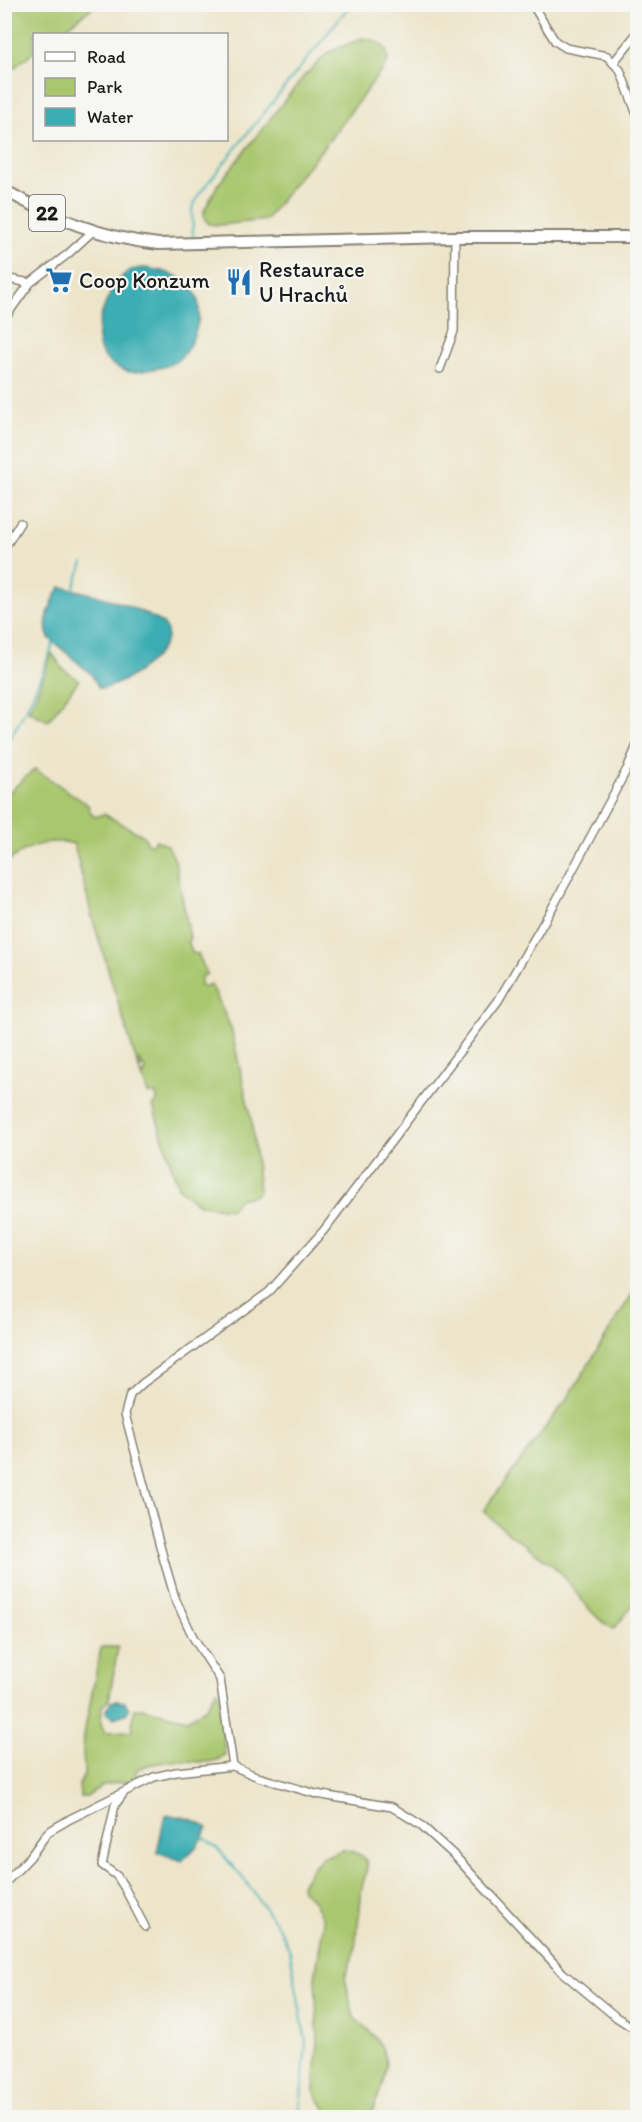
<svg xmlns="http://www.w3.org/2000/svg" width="642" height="2122" viewBox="0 0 642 2122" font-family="Itim,sans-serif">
<rect width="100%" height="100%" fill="#f6f6f2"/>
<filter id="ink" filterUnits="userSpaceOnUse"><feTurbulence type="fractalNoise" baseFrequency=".0167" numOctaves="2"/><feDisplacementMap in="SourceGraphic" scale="12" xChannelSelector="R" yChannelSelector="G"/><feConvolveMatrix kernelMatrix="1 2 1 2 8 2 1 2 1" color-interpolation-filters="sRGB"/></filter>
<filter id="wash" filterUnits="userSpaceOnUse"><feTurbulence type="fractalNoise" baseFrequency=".008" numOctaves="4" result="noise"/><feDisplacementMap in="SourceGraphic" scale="24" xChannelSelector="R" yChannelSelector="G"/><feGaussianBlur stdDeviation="1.35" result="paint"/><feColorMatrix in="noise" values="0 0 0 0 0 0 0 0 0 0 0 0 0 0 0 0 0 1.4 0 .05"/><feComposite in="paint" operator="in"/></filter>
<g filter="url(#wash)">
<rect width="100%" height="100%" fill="#ede5ca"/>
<!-- green -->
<g fill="#a9c76e" stroke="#627245" stroke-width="1.5">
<polygon points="5,4 96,4 96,5 58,34 34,34 34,52 5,75"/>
<path d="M363,38c14,2 27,8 25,24l-60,80 -35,42 -27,36 -46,5 -11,-1 -5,-6v-7l13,-25 87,-110 25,-24z"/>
<path d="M52,653l11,16 16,11 -31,41 -20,-10c11,-18 16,-39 24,-58z"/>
<path d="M35,769l53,36 2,7 5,5 9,-3 40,22 4,8h4l4,-4 12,6 7,14 15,78 -2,2 4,13 6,1 9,20 -5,2 -2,8 3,3 8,-3 20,44 21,95 7,68 -6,5 -14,3 -8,10 -30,-4 -8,-5 -15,-13 -25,-81 4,-4v-5l-2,-3h-7l-7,-21 3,2 2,-5 -7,-10 -1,4 4,2 -2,6 -7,-21 -41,-134 -18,-73c-27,-7 -49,3 -69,20v-62l2,-8z"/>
<path d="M637,1286v314l-23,29c-28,-14 -38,-43 -61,-63 -23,-19 -49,-34 -70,-55l86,-115z"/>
<path d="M101,1647h17l-9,53 -7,6 -1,18 4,8 26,-1 4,-22 7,-1 45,11 18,-10 12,-20 2,4 6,61c-11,13 -31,6 -46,7 -13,0 -29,3 -42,8l-2,11 -32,5 -16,12h-7l-1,-12 5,-11 -1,-27 2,-18z"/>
<path d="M343,1850c42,6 16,26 18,48l-6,51 -10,29 9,40c45,33 34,55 16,99h-38l-14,-18 -4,-9 4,-50 -3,-63 8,-51v-7l-12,-21 -9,-8 -1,-5 10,-16 12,-12z"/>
</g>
<!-- water -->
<g fill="#3badb3" stroke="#2c6468" stroke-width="1.5">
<path d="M144,268c50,5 69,32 45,78 -8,15 -19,21 -36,23 -7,1 -16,4 -23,3 -41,-10 -36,-44 -22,-74 5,-10 12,-23 23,-28 4,-1 9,-2 13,-2z"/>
<path d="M61,587c30,6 57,13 83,26 7,4 15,7 20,12 18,22 -46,66 -65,63l-8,-14 -42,-36c-8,-15 3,-38 12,-51z"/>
<polygon points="115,1701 125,1702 129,1709 126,1714 114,1718 107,1714 107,1709 111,1702"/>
<polygon points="170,1815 191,1819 208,1828 196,1847 182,1861 157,1852 164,1820 166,1816"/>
</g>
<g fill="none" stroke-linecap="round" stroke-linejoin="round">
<!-- stream -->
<g stroke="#3badb3" stroke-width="2">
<polyline points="193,236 192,209 199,194 351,4"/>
<polyline points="73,590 83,563"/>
<path d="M4,746c23,-32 37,-69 50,-105"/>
<polyline points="203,1837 217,1848 246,1882 281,1931 290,1951 306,2043 300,2109 302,2118"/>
</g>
</g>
</g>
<g filter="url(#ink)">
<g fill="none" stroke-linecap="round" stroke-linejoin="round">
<defs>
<g id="street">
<polyline points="532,4 555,41 566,48 607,56 620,70 638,117"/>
<polyline points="613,63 634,37 638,28"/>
<polyline points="4,278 30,283"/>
<polyline points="4,319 30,283 68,254 93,231"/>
<polyline points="440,369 454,331 455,237"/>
<polyline points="4,549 20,523"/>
<polyline points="638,743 627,769 555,903 498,1001 324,1230 269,1292 143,1383 130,1395 125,1414 163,1557 175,1598 193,1637 220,1679 233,1766 258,1777 316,1794 392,1807 421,1825 455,1856 563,1973 616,2017 638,2031"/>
<polyline points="123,1794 115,1805 102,1865 117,1876 124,1887 145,1927"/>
<polyline points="4,1884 30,1857 48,1832 70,1819 154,1777 176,1772 233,1766"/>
</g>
<path id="primary" d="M4,190c50,28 97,48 154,54l297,-7h183"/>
</defs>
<!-- street casing -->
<use href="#street" stroke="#848073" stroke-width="10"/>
<!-- primary casing -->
<use href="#primary" stroke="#848073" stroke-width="14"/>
<!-- street -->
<use href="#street" stroke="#fff" stroke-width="7"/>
<!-- primary -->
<use href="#primary" stroke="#fff" stroke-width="10"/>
</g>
</g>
<!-- icons -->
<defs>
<symbol id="supermarket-bare" viewBox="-9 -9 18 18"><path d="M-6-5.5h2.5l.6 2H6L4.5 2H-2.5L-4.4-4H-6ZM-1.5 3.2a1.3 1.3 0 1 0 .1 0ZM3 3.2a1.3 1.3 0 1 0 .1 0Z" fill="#1f6fb2" stroke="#f6f6f2" stroke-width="2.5" paint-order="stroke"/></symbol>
<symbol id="restaurant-bare" viewBox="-9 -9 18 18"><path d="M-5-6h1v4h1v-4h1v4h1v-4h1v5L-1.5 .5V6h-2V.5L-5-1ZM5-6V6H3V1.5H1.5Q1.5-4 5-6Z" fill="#1f6fb2" stroke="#f6f6f2" stroke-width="2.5" paint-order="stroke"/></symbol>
</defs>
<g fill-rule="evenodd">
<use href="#supermarket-bare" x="40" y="261" width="38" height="38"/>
<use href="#restaurant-bare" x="220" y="263" width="38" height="38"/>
</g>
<g text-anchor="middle" stroke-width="4.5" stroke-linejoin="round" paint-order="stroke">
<!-- shield labels -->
<rect fill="#f6f6f2" stroke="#5d5d5c" stroke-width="1.5" x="29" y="195" width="36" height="36" rx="4.5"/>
<g font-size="21" font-weight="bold" fill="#1c1c1c">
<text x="47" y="220">22</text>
</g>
<!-- poi labels -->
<g font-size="22" fill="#1c1c1c" stroke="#f6f6f2" text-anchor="start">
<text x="259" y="277">Restaurace<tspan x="259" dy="25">U Hrachů</tspan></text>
<text x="79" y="288">Coop Konzum</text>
</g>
</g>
<!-- margin -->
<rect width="642" height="2122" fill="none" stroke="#f6f6f2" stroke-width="24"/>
<!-- legend -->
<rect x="33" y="33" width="195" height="108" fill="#f6f6f2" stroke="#9f9f9c" stroke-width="1.5"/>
<rect x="45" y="52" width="30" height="9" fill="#ffffff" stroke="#9f9f9c" stroke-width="1.5"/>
<text x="87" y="63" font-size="18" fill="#1c1c1c">Road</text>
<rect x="45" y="78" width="30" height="18" fill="#a9c76e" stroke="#9f9f9c" stroke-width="1.5"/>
<text x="87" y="93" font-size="18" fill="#1c1c1c">Park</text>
<rect x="45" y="108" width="30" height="18" fill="#3badb3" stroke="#9f9f9c" stroke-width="1.5"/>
<text x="87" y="123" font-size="18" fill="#1c1c1c">Water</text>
</svg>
